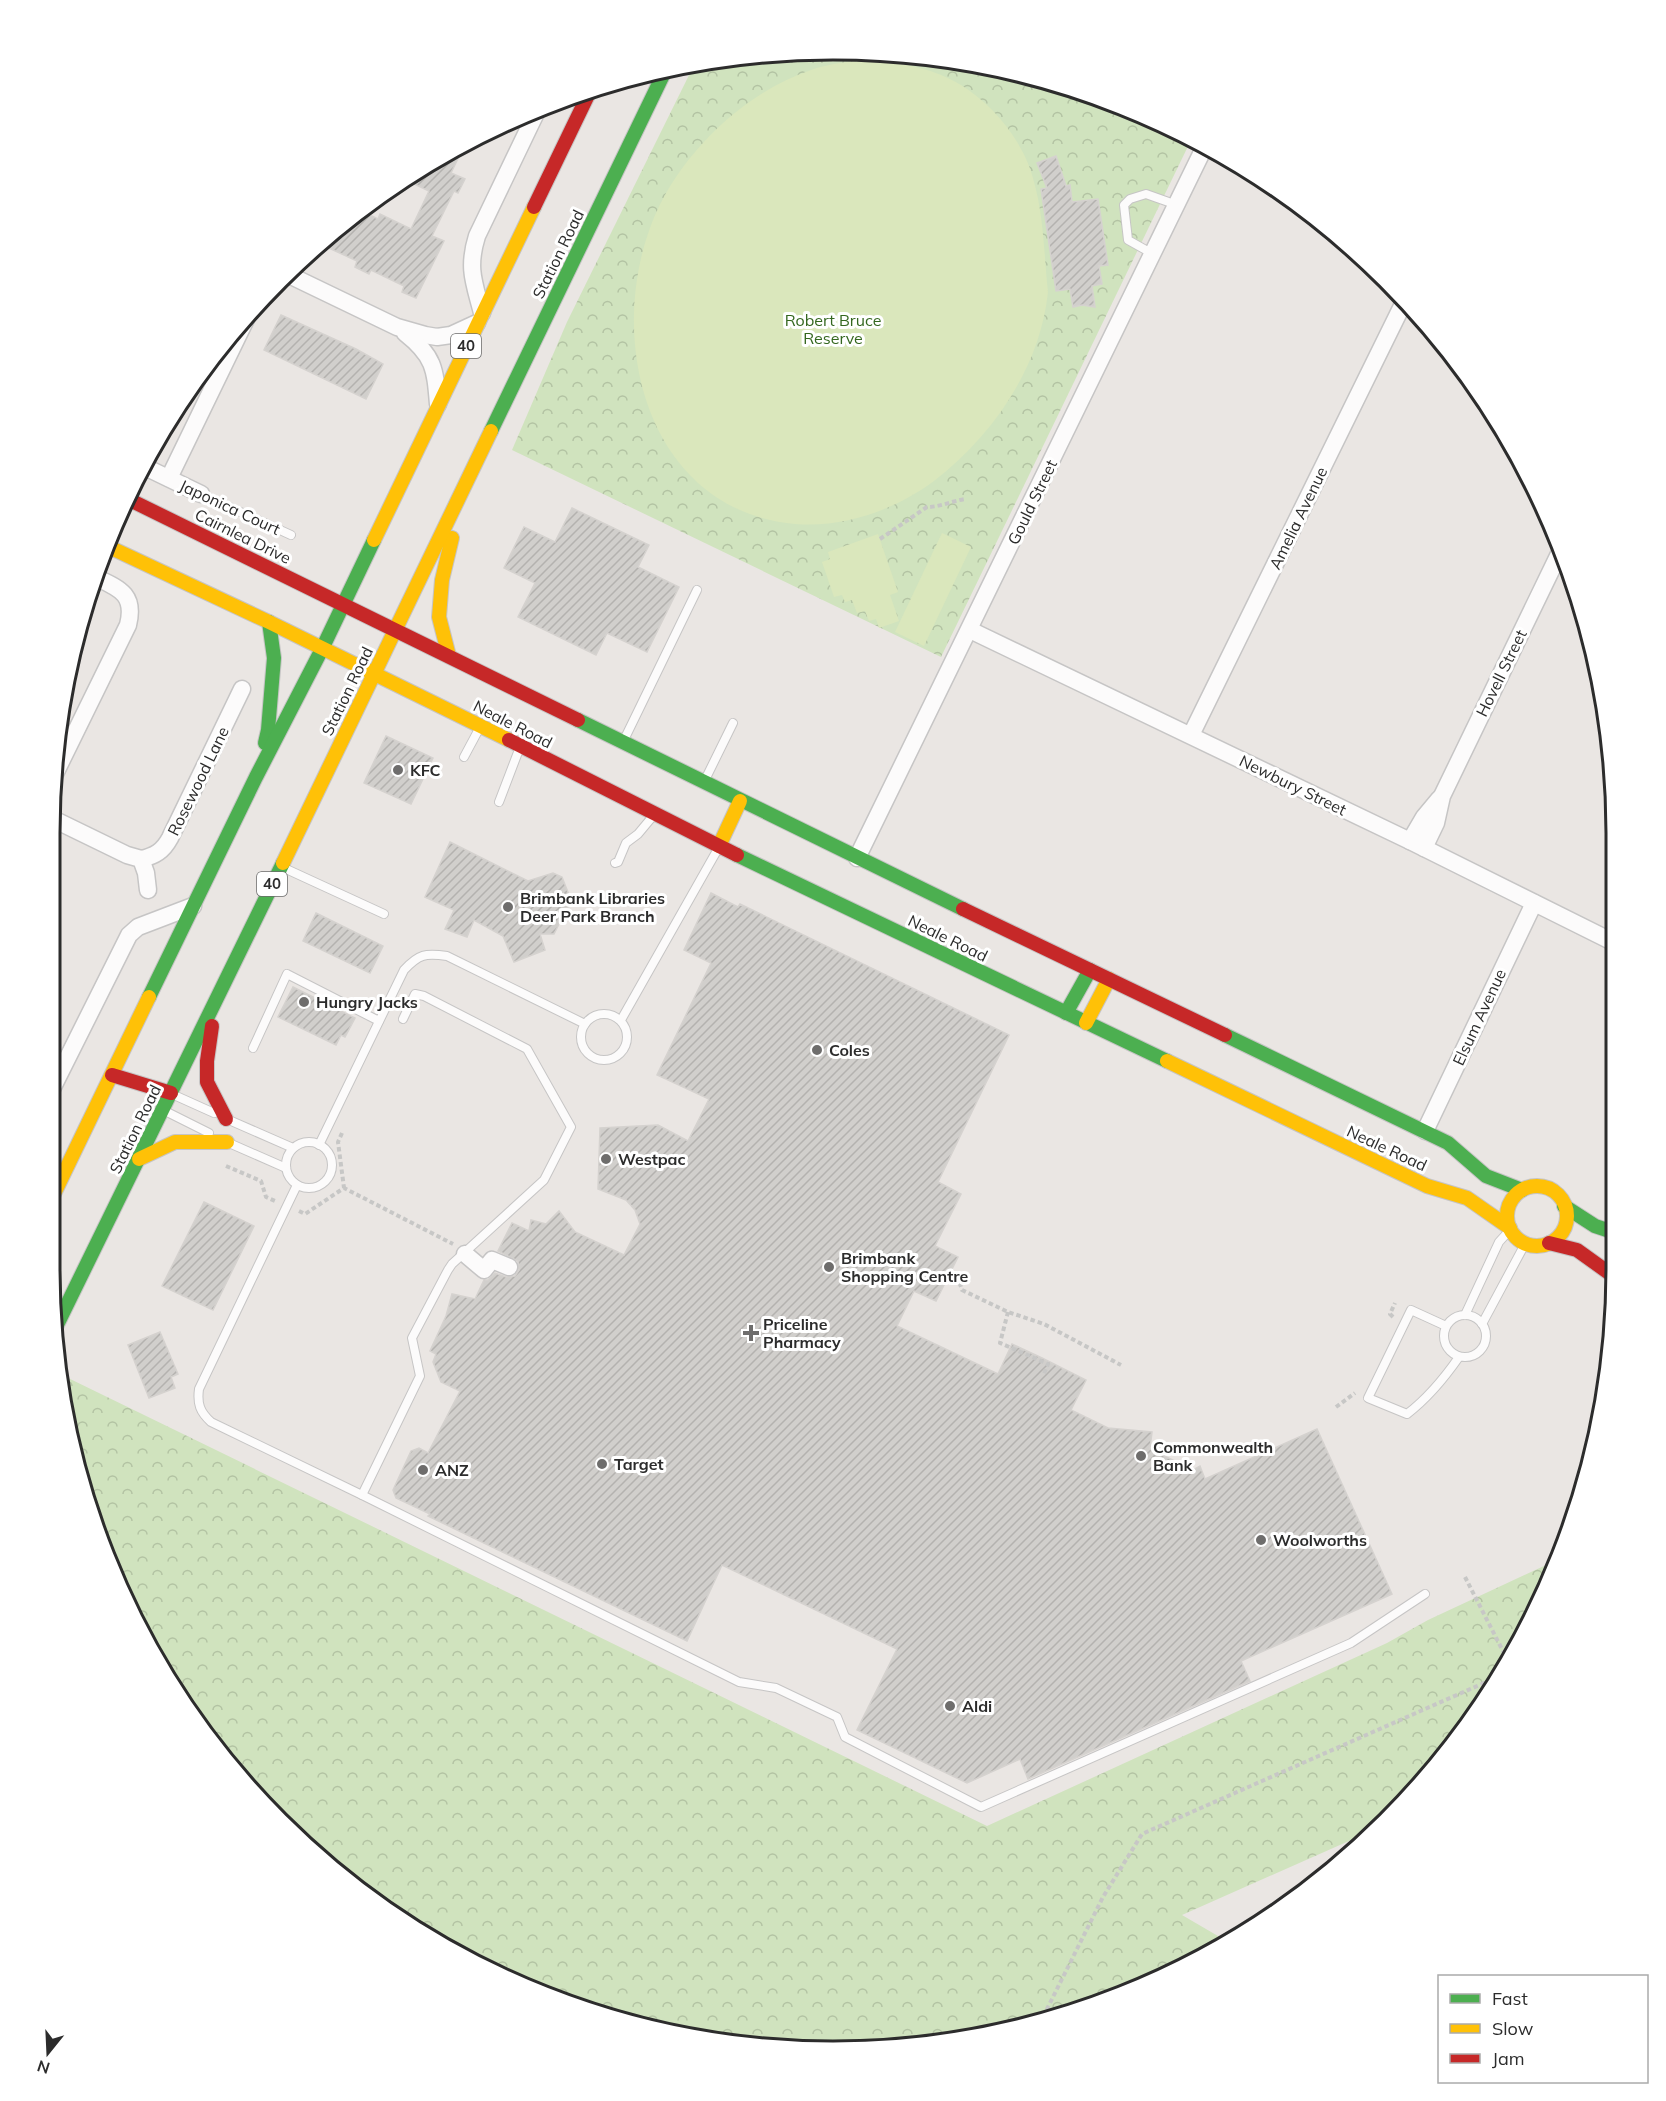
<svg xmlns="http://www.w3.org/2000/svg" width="1666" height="2101" viewBox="0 0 1666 2101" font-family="Mulish,sans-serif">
<defs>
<pattern id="park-crowns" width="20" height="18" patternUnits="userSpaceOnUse" patternTransform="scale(1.5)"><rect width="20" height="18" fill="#d0e3be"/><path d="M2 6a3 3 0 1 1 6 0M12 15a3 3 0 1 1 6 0" fill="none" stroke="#b3c3a3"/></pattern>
<pattern id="building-hatch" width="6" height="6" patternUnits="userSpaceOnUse" patternTransform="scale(1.5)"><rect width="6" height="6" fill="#d1cfcc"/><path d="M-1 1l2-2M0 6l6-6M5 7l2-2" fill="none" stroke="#b4b2af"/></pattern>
</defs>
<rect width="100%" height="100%" fill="#eae6e3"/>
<!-- park -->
<g fill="url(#park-crowns)">
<polygon points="885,51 1036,76 1180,130 1192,138 941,657 512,450 567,322 694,65 731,56"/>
<polygon points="64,1376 987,1826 1387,1643 1428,1620 1559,1559 1557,1568 1455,1745 1376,1829 1182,1915 1230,1943 1224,1947 1035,2025 833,2051 630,2025 596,2011 402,1916 279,1822 154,1659 76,1470"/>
</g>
<!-- pitch -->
<g fill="#dae7bc">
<path d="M873,60c30,3 62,9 88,25 34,21 64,59 73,97 10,35 10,74 14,110 -8,76 -55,143 -114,189 -39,29 -90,47 -139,43 -166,-15 -200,-229 -119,-347 32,-47 81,-89 135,-107 20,-7 41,-9 62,-10z"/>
<polygon points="942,533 971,547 924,646 895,632"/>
<polygon points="878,534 898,592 890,595 899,621 879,628 876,619 869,621 865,611 857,613 852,600 845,602 842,595 834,597 822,562 830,559 828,552"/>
</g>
<!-- building -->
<g fill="url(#building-hatch)" stroke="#d5d2cf" stroke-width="1.5">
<polygon points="465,144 451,173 465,179 458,193 454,191 432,236 444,241 416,298 402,292 404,286 371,270 369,274 355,267 357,261 318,243 362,211 378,219 380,214 411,229 429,191 406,180 442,154"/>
<polygon points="1056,156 1066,186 1070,185 1072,202 1098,199 1108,265 1099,266 1102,284 1092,286 1095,307 1082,305 1073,307 1070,289 1056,291 1041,189 1047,188 1037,163"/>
<polygon points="281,315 356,349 383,364 366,399 264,350"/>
<polygon points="572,508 649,545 638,567 679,587 647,652 607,633 596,655 518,617 535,583 504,568 524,527 555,542"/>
<polygon points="386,736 433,758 411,804 364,783"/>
<polygon points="450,842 528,881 553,873 562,877 573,905 558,911 561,920 554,934 540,934 545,950 514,962 503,936 474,920 467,937 445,929 454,910 425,897"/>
<polygon points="711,893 738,907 740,904 1009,1035 938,1182 961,1194 935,1246 958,1257 936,1301 914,1291 897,1326 998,1374 1012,1344 1042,1358 1086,1380 1071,1410 1108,1428 1152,1432 1150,1449 1193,1470 1200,1466 1205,1479 1317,1429 1392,1594 1241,1661 1250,1681 1028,1779 1020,1759 967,1783 857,1730 897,1649 722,1565 687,1641 428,1516 430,1514 396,1498 393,1490 411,1451 419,1448 428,1453 460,1391 441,1382 433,1362 436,1354 430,1351 446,1316 452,1294 475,1299 484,1280 488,1280 495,1273 506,1277 515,1276 519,1270 518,1261 498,1251 512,1223 529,1231 531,1220 546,1224 559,1211 575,1232 624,1255 640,1224 635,1210 626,1200 598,1189 600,1128 658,1125 688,1141 709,1099 657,1075 711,963 684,950"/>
<polygon points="316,913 383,946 370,973 303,941"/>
<polygon points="293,987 355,1018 345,1037 341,1035 336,1045 278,1017"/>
<polygon points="204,1202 254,1226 213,1310 162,1286"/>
<polygon points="160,1332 178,1374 171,1377 175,1388 149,1398 128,1345"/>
</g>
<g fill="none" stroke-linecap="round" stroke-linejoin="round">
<defs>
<g id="lane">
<polyline points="1153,254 1128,240 1124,205 1130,199 1146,194 1177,205"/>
<polyline points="201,494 291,535"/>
<polyline points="623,742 697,590"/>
<polyline points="464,757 479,729"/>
<polyline points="704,782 733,723"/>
<polyline points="499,802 520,747"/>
<polyline points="615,863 618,862 626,843 638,834 653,816"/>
<polyline points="284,868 384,914"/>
<circle cx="604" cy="1037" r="23"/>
<polyline points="621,1020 719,847"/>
<polyline points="253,1048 287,974 379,1021"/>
<polyline points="174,1095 214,1113"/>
<polyline points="167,1112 209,1133"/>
<polyline points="229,1120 293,1148"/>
<circle cx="309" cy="1165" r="23"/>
<polyline points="229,1143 286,1168"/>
<path d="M319,1145l85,-175c15,-16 21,-17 43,-14l138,68"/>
<path d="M297,1185l-98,204c-2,15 1,23 12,33l151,73 58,-119 -8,-38 36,-68 4,-6 92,-84 27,-53 -44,-78 -103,-53 -9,-2 -12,25"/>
<circle cx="1465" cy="1336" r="21"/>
<polyline points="1465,1315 1499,1242 1509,1231"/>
<polyline points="1482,1324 1525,1244"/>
<path d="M1446,1326l-35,-16 -43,88 39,16c21,-16 36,-34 52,-57"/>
<polyline points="362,1495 739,1682 776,1688 837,1717 845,1737 981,1807 1351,1643 1425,1594"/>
</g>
<g id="street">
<polyline points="287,274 397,327 425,335 437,337 451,335 477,323"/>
<path d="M482,313c-8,-31 -15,-45 -5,-77l60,-125"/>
<path d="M405,333c29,23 30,35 33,71"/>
<polyline points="143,466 201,494"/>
<polyline points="169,478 250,311"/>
<polyline points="970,630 1410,841 1615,943"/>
<polyline points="1191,735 1405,300"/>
<path d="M51,782l77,-157c8,-32 -10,-37 -35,-49"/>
<polyline points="51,818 127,855 141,859 146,873 148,890"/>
<polyline points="1410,841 1424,817 1439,799"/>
<polyline points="1424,848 1436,823 1442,796 1561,550"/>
<polyline points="857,858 1205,146"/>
<path d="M141,859c14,-3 22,-8 29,-21l72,-149"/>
<polyline points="50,1093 129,935 138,927 193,906"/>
<polyline points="1425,1131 1534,903"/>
<polyline points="465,1254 484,1270 492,1260 509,1267"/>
</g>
<g id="fast">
<polyline points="491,431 665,71"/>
<polyline points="578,720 963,909"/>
<polyline points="265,743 268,730 274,658 269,622"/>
<polyline points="737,855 1167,1061"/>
<polyline points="149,997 256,777 322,649 374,540"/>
<polyline points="1066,1013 1090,970"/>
<polyline points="1225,1035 1448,1143 1486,1176 1522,1190"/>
<polyline points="1564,1206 1595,1226 1616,1233"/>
<polyline points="57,1325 283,863"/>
</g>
<g id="slow">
<polyline points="374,540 534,207"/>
<polyline points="107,546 269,622 509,740"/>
<polyline points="449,656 439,617 442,580 452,538"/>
<polyline points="719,846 740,801"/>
<polyline points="283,863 491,431"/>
<polyline points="1086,1023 1109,979"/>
<polyline points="1167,1061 1427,1186 1467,1198 1510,1228"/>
<polyline points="139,1159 175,1142 227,1142"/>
<circle cx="1537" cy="1216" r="30"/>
<polyline points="50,1202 149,997"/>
</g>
<g id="jam">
<polyline points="534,207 591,89"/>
<polyline points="128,499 578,720"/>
<polyline points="509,740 737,855"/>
<polyline points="963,909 1225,1035"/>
<polyline points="212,1026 207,1061 207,1082 226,1119"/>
<polyline points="112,1075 171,1093"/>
<polyline points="1549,1243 1577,1250 1616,1278"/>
</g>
</defs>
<!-- lane casing -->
<use href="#lane" stroke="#c6c5c5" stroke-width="10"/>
<!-- street casing -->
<use href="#street" stroke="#c6c5c5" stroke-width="19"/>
<!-- fast casing -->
<use href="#fast" stroke="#c6c5c5" stroke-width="16"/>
<!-- slow casing -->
<use href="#slow" stroke="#c6c5c5" stroke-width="16"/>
<!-- jam casing -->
<use href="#jam" stroke="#c6c5c5" stroke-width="16"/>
<!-- path -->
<g stroke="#c7c7c6" stroke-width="4" stroke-dasharray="4.5 3" stroke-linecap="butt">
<path d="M880,539l47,-32c13,0 25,-6 38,-8"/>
<polyline points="342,1133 338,1142 344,1188"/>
<polyline points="226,1166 261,1181 266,1197 275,1201"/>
<polyline points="299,1211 305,1214 344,1188 453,1244"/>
<polyline points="952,1280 960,1284 962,1290 1008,1312 1044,1324 1121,1365"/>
<polyline points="1008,1312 1000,1343 1048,1364 1043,1376"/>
<polyline points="1393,1317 1390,1314 1395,1303"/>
<polyline points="1336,1407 1355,1393"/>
<polyline points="1465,1577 1506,1657"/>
<polyline points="1040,2023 1103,1897 1142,1834 1493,1679"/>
</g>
<!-- lane -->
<use href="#lane" stroke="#fcfbfb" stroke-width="8"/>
<!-- street -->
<use href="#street" stroke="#fcfbfb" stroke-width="16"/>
<!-- fast -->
<use href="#fast" stroke="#4caf50" stroke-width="14"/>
<!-- slow -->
<use href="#slow" stroke="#ffc107" stroke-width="14"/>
<!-- jam -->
<use href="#jam" stroke="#c62828" stroke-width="14"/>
</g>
<!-- markers -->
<g fill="#6e6d6c" stroke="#fff" stroke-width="2">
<circle cx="398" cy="770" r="6"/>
<circle cx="508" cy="907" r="6"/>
<circle cx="304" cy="1002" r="6"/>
<circle cx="817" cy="1050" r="6"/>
<circle cx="606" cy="1159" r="6"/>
<circle cx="829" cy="1267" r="6"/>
<path d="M748 1324h6v6h6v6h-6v6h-6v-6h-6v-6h6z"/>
<circle cx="1141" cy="1456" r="6"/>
<circle cx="602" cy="1464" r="6"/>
<circle cx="423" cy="1470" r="6"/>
<circle cx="1261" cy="1540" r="6"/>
<circle cx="950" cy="1706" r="6"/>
</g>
<g text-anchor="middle" stroke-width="6" stroke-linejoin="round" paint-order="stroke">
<!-- shield labels -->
<g fill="#fff" stroke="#6b6b6b" stroke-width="1.5">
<rect x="451" y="334" width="30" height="24" rx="4.5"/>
<rect x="257" y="872" width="30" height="24" rx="4.5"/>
</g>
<g font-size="15" font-weight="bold" fill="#2c2c2c">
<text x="466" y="351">40</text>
<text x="272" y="889">40</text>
</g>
<!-- street labels -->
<g font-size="16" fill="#2c2c2c" stroke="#fff">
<text transform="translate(558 254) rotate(-64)" y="6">Station Road</text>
<text transform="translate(1032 502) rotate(-64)" y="6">Gould Street</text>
<text transform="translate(230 507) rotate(25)" y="6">Japonica Court</text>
<text transform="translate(1298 518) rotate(-64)" y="6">Amelia Avenue</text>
<text transform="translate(243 536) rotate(26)" y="6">Cairnlea Drive</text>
<text transform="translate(1501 673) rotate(-64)" y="6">Hovell Street</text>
<text transform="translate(347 691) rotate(-64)" y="6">Station Road</text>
<text transform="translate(513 724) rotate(27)" y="6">Neale Road</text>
<text transform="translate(198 781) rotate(-64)" y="6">Rosewood Lane</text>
<text transform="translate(1293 785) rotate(26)" y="6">Newbury Street</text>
<text transform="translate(948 938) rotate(26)" y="6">Neale Road</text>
<text transform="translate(1479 1017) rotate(-65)" y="6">Elsum Avenue</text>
<text transform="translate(135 1129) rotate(-64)" y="6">Station Road</text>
<text transform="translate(1387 1148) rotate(25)" y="6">Neale Road</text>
</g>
<!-- park labels -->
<g font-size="16" fill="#34671f" stroke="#fff">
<text x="833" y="326">Robert Bruce<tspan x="833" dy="18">Reserve</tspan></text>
</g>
<!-- poi labels -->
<g font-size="16" font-weight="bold" fill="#2c2c2c" stroke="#fff" text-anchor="start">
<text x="410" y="776">KFC</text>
<text x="520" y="904">Brimbank Libraries<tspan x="520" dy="18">Deer Park Branch</tspan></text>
<text x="316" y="1008">Hungry Jacks</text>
<text x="829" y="1056">Coles</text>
<text x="618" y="1165">Westpac</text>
<text x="841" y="1264">Brimbank<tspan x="841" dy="18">Shopping Centre</tspan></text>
<text x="763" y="1330">Priceline<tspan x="763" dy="18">Pharmacy</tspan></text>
<text x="1153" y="1453">Commonwealth<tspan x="1153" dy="18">Bank</tspan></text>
<text x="614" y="1470">Target</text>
<text x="435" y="1476">ANZ</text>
<text x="1273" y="1546">Woolworths</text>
<text x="962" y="1712">Aldi</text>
</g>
</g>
<!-- crop -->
<path d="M0 0H1666V2101H0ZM833 60H833A773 773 0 0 1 1606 833V1268A773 773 0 0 1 833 2041H833A773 773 0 0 1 60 1268V833A773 773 0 0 1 833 60Z" fill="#fff" fill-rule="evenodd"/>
<path fill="none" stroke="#2c2c2c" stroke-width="3" d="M833 60H833A773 773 0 0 1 1606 833V1268A773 773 0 0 1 833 2041H833A773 773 0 0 1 60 1268V833A773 773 0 0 1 833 60Z"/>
<!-- legend -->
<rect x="1438" y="1975" width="210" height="108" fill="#ffffff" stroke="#ababab" stroke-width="1.5"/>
<rect x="1450" y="1994" width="30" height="9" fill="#4caf50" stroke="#ababab" stroke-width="1.5"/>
<text x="1492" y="2005" font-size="18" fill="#2c2c2c">Fast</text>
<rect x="1450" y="2024" width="30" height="9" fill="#ffc107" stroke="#ababab" stroke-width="1.5"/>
<text x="1492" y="2035" font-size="18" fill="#2c2c2c">Slow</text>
<rect x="1450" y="2054" width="30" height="9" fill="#c62828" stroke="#ababab" stroke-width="1.5"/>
<text x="1492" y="2065" font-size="18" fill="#2c2c2c">Jam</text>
<!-- north arrow -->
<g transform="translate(48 2053) rotate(198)" stroke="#ffffff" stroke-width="4.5" paint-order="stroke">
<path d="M0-4.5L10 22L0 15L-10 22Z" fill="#2c2c2c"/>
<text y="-9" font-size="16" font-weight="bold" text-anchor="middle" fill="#2c2c2c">N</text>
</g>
</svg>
